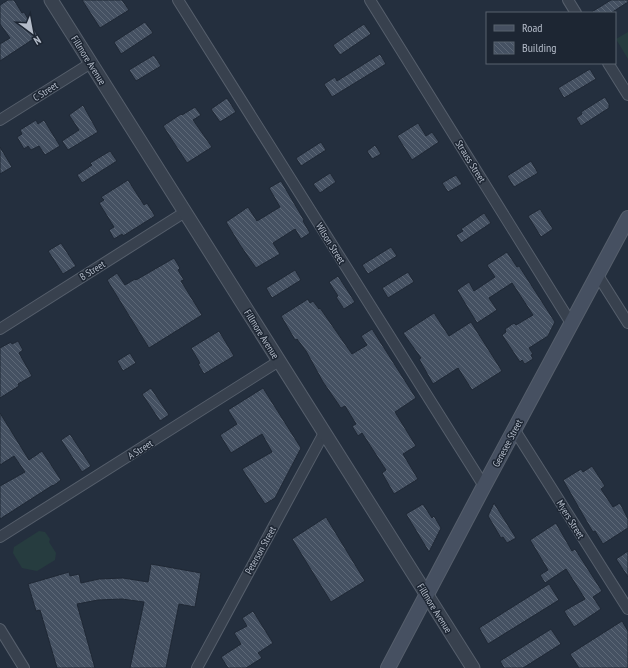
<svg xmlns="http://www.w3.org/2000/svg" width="628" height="668" viewBox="0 0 628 668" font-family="'PT Sans Narrow',sans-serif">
<defs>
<pattern id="building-back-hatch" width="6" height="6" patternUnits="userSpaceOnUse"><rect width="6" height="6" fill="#455162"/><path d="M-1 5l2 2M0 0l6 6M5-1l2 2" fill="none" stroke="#5d6877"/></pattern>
</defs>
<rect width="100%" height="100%" fill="#242f3e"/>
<!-- green -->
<g fill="#263c3f">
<polygon points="628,32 628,59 616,39"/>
<polygon points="39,531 45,532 50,539 49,542 56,553 55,560 37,571 22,568 13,553 14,547"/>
</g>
<!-- building -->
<g fill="url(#building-back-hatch)" stroke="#1f2835">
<polygon points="8,0 14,0 22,13 24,12 38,36 0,61 0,44 10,38 0,24 0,5"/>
<polygon points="82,0 122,0 129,10 100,28"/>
<polygon points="611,0 628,0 628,2 611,13 590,13"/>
<polygon points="145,22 153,33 121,54 114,42"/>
<polygon points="364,24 371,34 340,55 333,45"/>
<polygon points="380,54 386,64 332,97 324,84 335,77 337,81"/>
<polygon points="154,55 161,66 136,81 129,70"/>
<polygon points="590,69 596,79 564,98 558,88"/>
<polygon points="605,97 609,104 609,108 581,126 576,118 582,114 581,112"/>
<polygon points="227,98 236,112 220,122 211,109"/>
<polygon points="83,105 98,132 68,150 62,141 79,130 69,115"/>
<polygon points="195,107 201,115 193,120 212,147 187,163 163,126 181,114 182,115"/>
<polygon points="36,120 38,124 44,120 60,146 45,155 39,146 31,150 28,146 24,149 17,137 22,134 20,130"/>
<polygon points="418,123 426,136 432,132 439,142 412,160 397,136"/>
<polygon points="321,142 326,150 301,166 296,158"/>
<polygon points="375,145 381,154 372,159 367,151"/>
<polygon points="0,147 12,167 0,174"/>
<polygon points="110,151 117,161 82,183 77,175 92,165 90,163"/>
<polygon points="531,161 538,173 514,187 507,176"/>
<polygon points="330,173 336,182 320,193 313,184"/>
<polygon points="456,175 462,184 448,192 442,183"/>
<polygon points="128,180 144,205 147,203 155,216 123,236 122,234 114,239 109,230 114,227 99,203 104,200 101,197"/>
<polygon points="281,181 304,220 303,221 310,233 301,239 295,229 273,243 280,254 256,268 240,245 226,222 248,207 257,221 280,207 269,188"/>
<polygon points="540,209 553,229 541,237 528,216"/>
<polygon points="484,213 491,223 461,243 456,235 463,231 461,229"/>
<polygon points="61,243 76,266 63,274 48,251"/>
<polygon points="391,247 397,256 368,274 362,265"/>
<polygon points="507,252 517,267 519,266 555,322 548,336 529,348 533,354 531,355 533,359 525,364 522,360 520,362 502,335 506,332 505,329 514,323 516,325 533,315 512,283 489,298 497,310 477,323 457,290 469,282 474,291 495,277 487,265"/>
<polygon points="174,258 180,268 178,270 184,280 181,281 202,315 149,348 107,280 117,273 125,285 135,279 136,280"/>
<polygon points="295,270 301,280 272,298 266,288"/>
<polygon points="408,272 414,282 388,298 382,288"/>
<polygon points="338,276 355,302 344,309 336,297 338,296 329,282"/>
<polygon points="308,299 310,303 313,301 319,309 320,308 352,354 367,345 361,336 372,329 416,398 395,412 416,446 403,454 418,479 394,494 382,473 386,470 362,433 358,436 352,426 356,424 345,406 341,408 323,382 306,351 297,339 295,340 281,316"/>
<polygon points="434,313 449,336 471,322 502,371 472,390 458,368 433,384 419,359 421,358 403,333"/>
<polygon points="219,331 234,356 204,374 198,364 200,363 191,348"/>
<polygon points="18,341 23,350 19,353 32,376 18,384 19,386 0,398 0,348 11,342 12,344"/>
<polygon points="130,353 136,363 123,371 117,361"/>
<polygon points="151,388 169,415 160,421 142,394"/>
<polygon points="263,388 301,448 275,498 265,504 242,469 272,452 262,434 231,453 220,435 237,424 228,410"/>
<polygon points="0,413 29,460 42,451 61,480 53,486 53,485 0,519 0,486 25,472 14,456 0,465"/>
<polygon points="70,434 91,466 82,472 61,440"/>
<polygon points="592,466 605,486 601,489 613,507 620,503 628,519 628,528 603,544 595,531 593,532 587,522 563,480 581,469 583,472"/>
<polygon points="494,503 516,538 507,543 503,537 501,538 488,516"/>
<polygon points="423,504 432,518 434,516 441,528 429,552 406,514"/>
<polygon points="326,517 365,581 331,602 292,539"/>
<polygon points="556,523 572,551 575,549 602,591 593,597 601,609 574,627 564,611 585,599 566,569 545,583 540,575 548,570 530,540"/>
<polygon points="628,551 628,577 616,559"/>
<polygon points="151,564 201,573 195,607 179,604 166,668 130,668 144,602 122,599 98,600 77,604 95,668 57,668 40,610 36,611 28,584 69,572 70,576 79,574 81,583 99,579 123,578 148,582"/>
<polygon points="549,584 559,600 488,644 479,628"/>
<polygon points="253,611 273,643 258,653 262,658 246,668 228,668 221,657 241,644 234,633 247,626 242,618"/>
<polygon points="622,621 628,631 628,668 579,668 570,654"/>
<polygon points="551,629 561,644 523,668 504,668 500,661"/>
</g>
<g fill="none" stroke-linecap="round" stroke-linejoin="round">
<defs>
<g id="minor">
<polyline points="178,0 484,486"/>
<polyline points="370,0 571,323"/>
<polyline points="568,0 576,13"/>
<polyline points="608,63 628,95"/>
<polyline points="0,120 91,63"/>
<polyline points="597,274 628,323"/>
<polyline points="0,329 185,212"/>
<polyline points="514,429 628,609"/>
<polyline points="0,537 279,361"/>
<polyline points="0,629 24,668"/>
<polyline points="197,668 324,433"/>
</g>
<polyline id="tertiary" points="51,0 473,668"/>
<polyline id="secondary" points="388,668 484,486 628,218"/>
</defs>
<!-- minor casing -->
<use href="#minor" stroke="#565f6c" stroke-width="12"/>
<!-- tertiary casing -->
<use href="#tertiary" stroke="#565f6c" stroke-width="15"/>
<!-- secondary casing -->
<use href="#secondary" stroke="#565f6c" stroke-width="16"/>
<!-- minor -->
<use href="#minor" stroke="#38414e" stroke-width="10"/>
<!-- tertiary -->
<use href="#tertiary" stroke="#38414e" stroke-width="13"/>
<!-- secondary -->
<use href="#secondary" stroke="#465061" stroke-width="14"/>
</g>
<g text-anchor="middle" stroke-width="3" stroke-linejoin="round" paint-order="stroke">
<!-- street labels -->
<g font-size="10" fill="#b4bcc9" stroke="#1d2633">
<text transform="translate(89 60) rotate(58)" y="4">Fillmore Avenue</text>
<text transform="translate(45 91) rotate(-32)" y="4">C Street</text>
<text transform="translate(471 161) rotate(58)" y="4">Strauss Street</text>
<text transform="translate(331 243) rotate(58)" y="4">Wilson Street</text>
<text transform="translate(92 270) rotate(-32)" y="4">B Street</text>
<text transform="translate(262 334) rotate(58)" y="4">Fillmore Avenue</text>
<text transform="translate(507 443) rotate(-62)" y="4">Genesee Street</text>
<text transform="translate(140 449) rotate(-32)" y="4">A Street</text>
<text transform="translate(571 519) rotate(58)" y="4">Myers Street</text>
<text transform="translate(260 550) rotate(-61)" y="4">Peterson Street</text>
<text transform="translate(435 608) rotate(58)" y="4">Fillmore Avenue</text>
</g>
</g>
<!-- legend -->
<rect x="486" y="12" width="130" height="52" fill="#1d2633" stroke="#59626f"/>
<rect x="494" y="25" width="20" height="6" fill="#465061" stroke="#59626f"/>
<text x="522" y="32" font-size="12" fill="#b4bcc9">Road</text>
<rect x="494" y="42" width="20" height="12" fill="url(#building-back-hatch)" stroke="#59626f"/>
<text x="522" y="52" font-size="12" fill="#b4bcc9">Building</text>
<!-- north arrow -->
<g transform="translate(32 32) rotate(148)" stroke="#1d2633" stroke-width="3" paint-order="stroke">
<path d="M0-3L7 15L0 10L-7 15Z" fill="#b4bcc9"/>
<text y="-6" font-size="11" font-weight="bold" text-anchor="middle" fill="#b4bcc9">N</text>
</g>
</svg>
